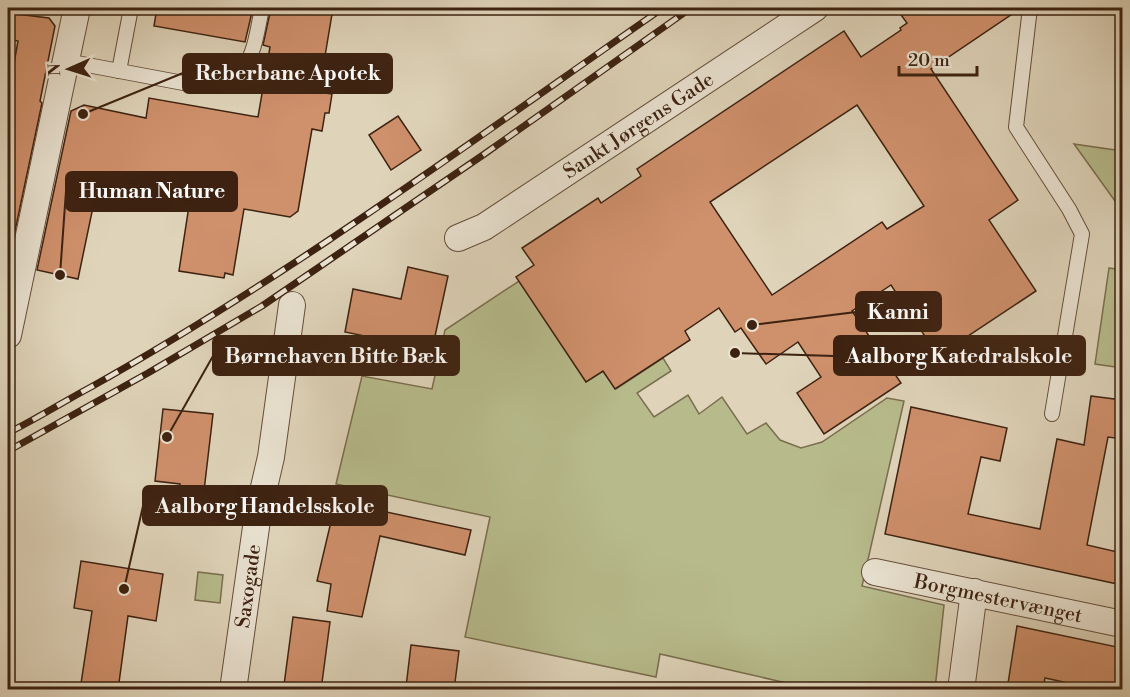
<svg xmlns="http://www.w3.org/2000/svg" width="1130" height="697" viewBox="0 0 1130 697" font-family="'Libre Bodoni',serif">
<rect width="100%" height="100%" fill="#dfd4ba"/>
<filter id="stains"><feTurbulence type="fractalNoise" baseFrequency=".00333" numOctaves="4"/><feColorMatrix values="0 0 0 0 .2 0 0 0 0 .09 0 0 0 0 .02 0 0 0 .5 -.17"/></filter>
<radialGradient id="worn" r=".72"><stop offset=".6" stop-color="#630" stop-opacity="0"/><stop offset="1" stop-color="#630" stop-opacity=".3"/></radialGradient>
<!-- green -->
<g fill="#b7bb8c" stroke="#7a6e4e" stroke-width="1.5">
<polygon points="1074,144 1122,151 1122,197 1115,201"/>
<polygon points="1109,268 1122,270 1122,368 1095,364"/>
<polygon points="519,281 586,382 603,371 616,389 663,358 671,371 637,393 654,417 688,395 699,414 722,397 747,434 766,423 780,440 801,448 822,442 887,398 904,401 862,586 944,605 935,689 804,689 804,687 660,654 656,677 465,637 490,517 336,484 362,376 432,389 445,330"/>
<polygon points="198,572 223,575 220,603 195,600"/>
</g>
<!-- building -->
<g fill="#cf906c" stroke="#3d2211" stroke-width="1.5" fill-rule="evenodd">
<polygon points="157,8 253,8 245,42 154,26"/>
<polygon points="271,8 333,8 319,92 332,94 329,113 325,113 322,131 312,129 298,211 290,217 244,209 233,275 225,273 224,278 179,271 190,199 98,183 78,279 37,270 71,111 84,105 146,118 149,98 258,117 270,47 263,45"/>
<path d="M896,8h125l-90,61 87,131 -29,20 47,71 -98,65 -47,-71 -39,26 49,72 -77,51 -27,-41 24,-16 -23,-35 -32,22 -25,-36 -6,4 -16,-24 -34,23 5,9 -75,49 -12,-18 -17,11 -70,-105 18,-12 -12,-17 76,-50 3,5 40,-27 -4,-7 207,-138 17,26 40,-27 -1,-2 7,-5zM857,105l67,101 -37,23 -5,-7 -110,73 -62,-93z"/>
<polygon points="8,13 49,18 55,26 40,101 42,103 8,264 8,96 18,41 8,39"/>
<polygon points="398,116 421,150 391,170 369,135"/>
<polygon points="408,267 448,276 432,350 345,332 353,289 401,299"/>
<polygon points="1091,396 1122,400 1122,439 1108,437 1087,545 1122,553 1122,585 885,534 911,407 1007,428 1000,461 981,457 968,514 1040,529 1057,439 1084,445"/>
<polygon points="163,409 213,414 204,491 208,491 206,513 177,509 180,484 155,481"/>
<polygon points="338,492 365,498 363,507 471,530 465,555 380,536 362,617 327,611 331,584 317,581"/>
<polygon points="81,561 163,574 156,621 128,616 118,690 80,690 92,611 74,608"/>
<polygon points="293,617 330,622 321,690 284,685"/>
<polygon points="1017,626 1122,648 1122,690 1100,690 1045,678 1043,690 1007,690"/>
<polygon points="411,645 459,651 454,690 428,690 406,687"/>
</g>
<g fill="none" stroke-linecap="round" stroke-linejoin="round">
<defs>
<g id="lane">
<polyline points="1030,8 1016,127 1069,209 1082,234 1052,414"/>
<path d="M66,61l128,24c57,3 59,-32 68,-77"/>
<polyline points="119,71 131,8"/>
</g>
<g id="street">
<path id="s1" d="M458,238l26,-11 331,-219"/>
<polyline points="8,335 77,8"/>
<path id="s2" d="M875,572l247,52"/>
<path id="s3" d="M233,690l25,-177 13,-56 21,-152"/>
<polyline points="961,690 974,592"/>
</g>
</defs>
<!-- lane casing -->
<use href="#lane" stroke="#664e3b" stroke-width="16"/>
<!-- street casing -->
<use href="#street" stroke="#664e3b" stroke-width="28"/>
<!-- lane -->
<use href="#lane" stroke="#eae3d2" stroke-width="14"/>
<!-- street -->
<use href="#street" stroke="#eae3d2" stroke-width="26"/>
<defs>
<g id="rail">
<path d="M8,433c28,-14 55,-31 83,-46 200,-112 385,-249 572,-379"/>
<polyline points="8,451 148,373 262,306 483,155 691,8"/>
</g>
</defs>
<!-- rail casing -->
<use href="#rail" stroke="#3d2211" stroke-width="7"/>
<!-- rail -->
<use href="#rail" stroke="#eae3d2" stroke-width="4.5" stroke-dasharray="14" stroke-linecap="butt"/>
</g>
<g text-anchor="middle" stroke-width="4.5" stroke-linejoin="round" paint-order="stroke">
<!-- street labels -->
<g font-size="20" fill="#3d2211" stroke="#eae3d2">
<text dy="7" stroke="none"><textPath href="#s1" startOffset="213">Sankt Jørgens Gade</textPath></text>
<text dy="7" stroke="none"><textPath href="#s3" startOffset="105">Saxogade</textPath></text>
<text dy="7" stroke="none"><textPath href="#s2" startOffset="126">Borgmestervænget</textPath></text>
</g>
</g>
<!-- callouts -->
<path fill="none" stroke="#3d2211" stroke-width="2" d="M83 114L183 73M60 275L66 191M752 325L856 312M735 353L834 356M167 437L213 356M124 589L143 506"/>
<g fill="#3d2211" stroke="#eae3d2" stroke-width="2">
<circle cx="83" cy="114" r="6"/>
<circle cx="60" cy="275" r="6"/>
<circle cx="752" cy="325" r="6"/>
<circle cx="735" cy="353" r="6"/>
<circle cx="167" cy="437" r="6"/>
<circle cx="124" cy="589" r="6"/>
</g>
<g fill="#3d2211" stroke="#3d2211" stroke-width="2">
<rect x="183" y="54" width="209" height="39" rx="6"/>
<rect x="66" y="172" width="171" height="39" rx="6"/>
<rect x="856" y="292" width="85" height="39" rx="6"/>
<rect x="834" y="336" width="251" height="39" rx="6"/>
<rect x="213" y="336" width="246" height="39" rx="6"/>
<rect x="143" y="486" width="244" height="39" rx="6"/>
</g>
<g font-size="21" text-anchor="middle" font-weight="bold" fill="#fff">
<text x="288" y="80">Reberbane Apotek</text>
<text x="152" y="198">Human Nature</text>
<text x="898" y="319">Kanni</text>
<text x="959" y="363">Aalborg Katedralskole</text>
<text x="336" y="363">Børnehaven Bitte Bæk</text>
<text x="265" y="513">Aalborg Handelsskole</text>
</g>
<!-- margin -->
<rect width="1130" height="697" fill="none" stroke="#dfd4ba" stroke-width="30"/>
<rect x="9" y="9" width="1112" height="679" fill="none" stroke="#3d2211" stroke-width="3"/>
<rect x="15" y="15" width="1100" height="667" fill="none" stroke="#3d2211" stroke-width="1.5"/>
<!-- north arrow -->
<g transform="translate(69 69) rotate(267)" stroke="#eae3d2" stroke-width="4.5" paint-order="stroke">
<path d="M0-4.5L10 22L0 15L-10 22Z" fill="#3d2211"/>
<text y="-9" font-size="16" font-weight="bold" text-anchor="middle" fill="#3d2211">N</text>
</g>
<!-- scale -->
<path d="M899 66v9h78v-9" fill="none" stroke="#3d2211" stroke-width="3"/>
<text x="908" y="66" font-size="18" fill="#3d2211" stroke="#eae3d2" stroke-width="4.5" paint-order="stroke">20 m</text>
<rect width="100%" height="100%" filter="url(#stains)"/>
<rect width="100%" height="100%" fill="url(#worn)"/>
</svg>
